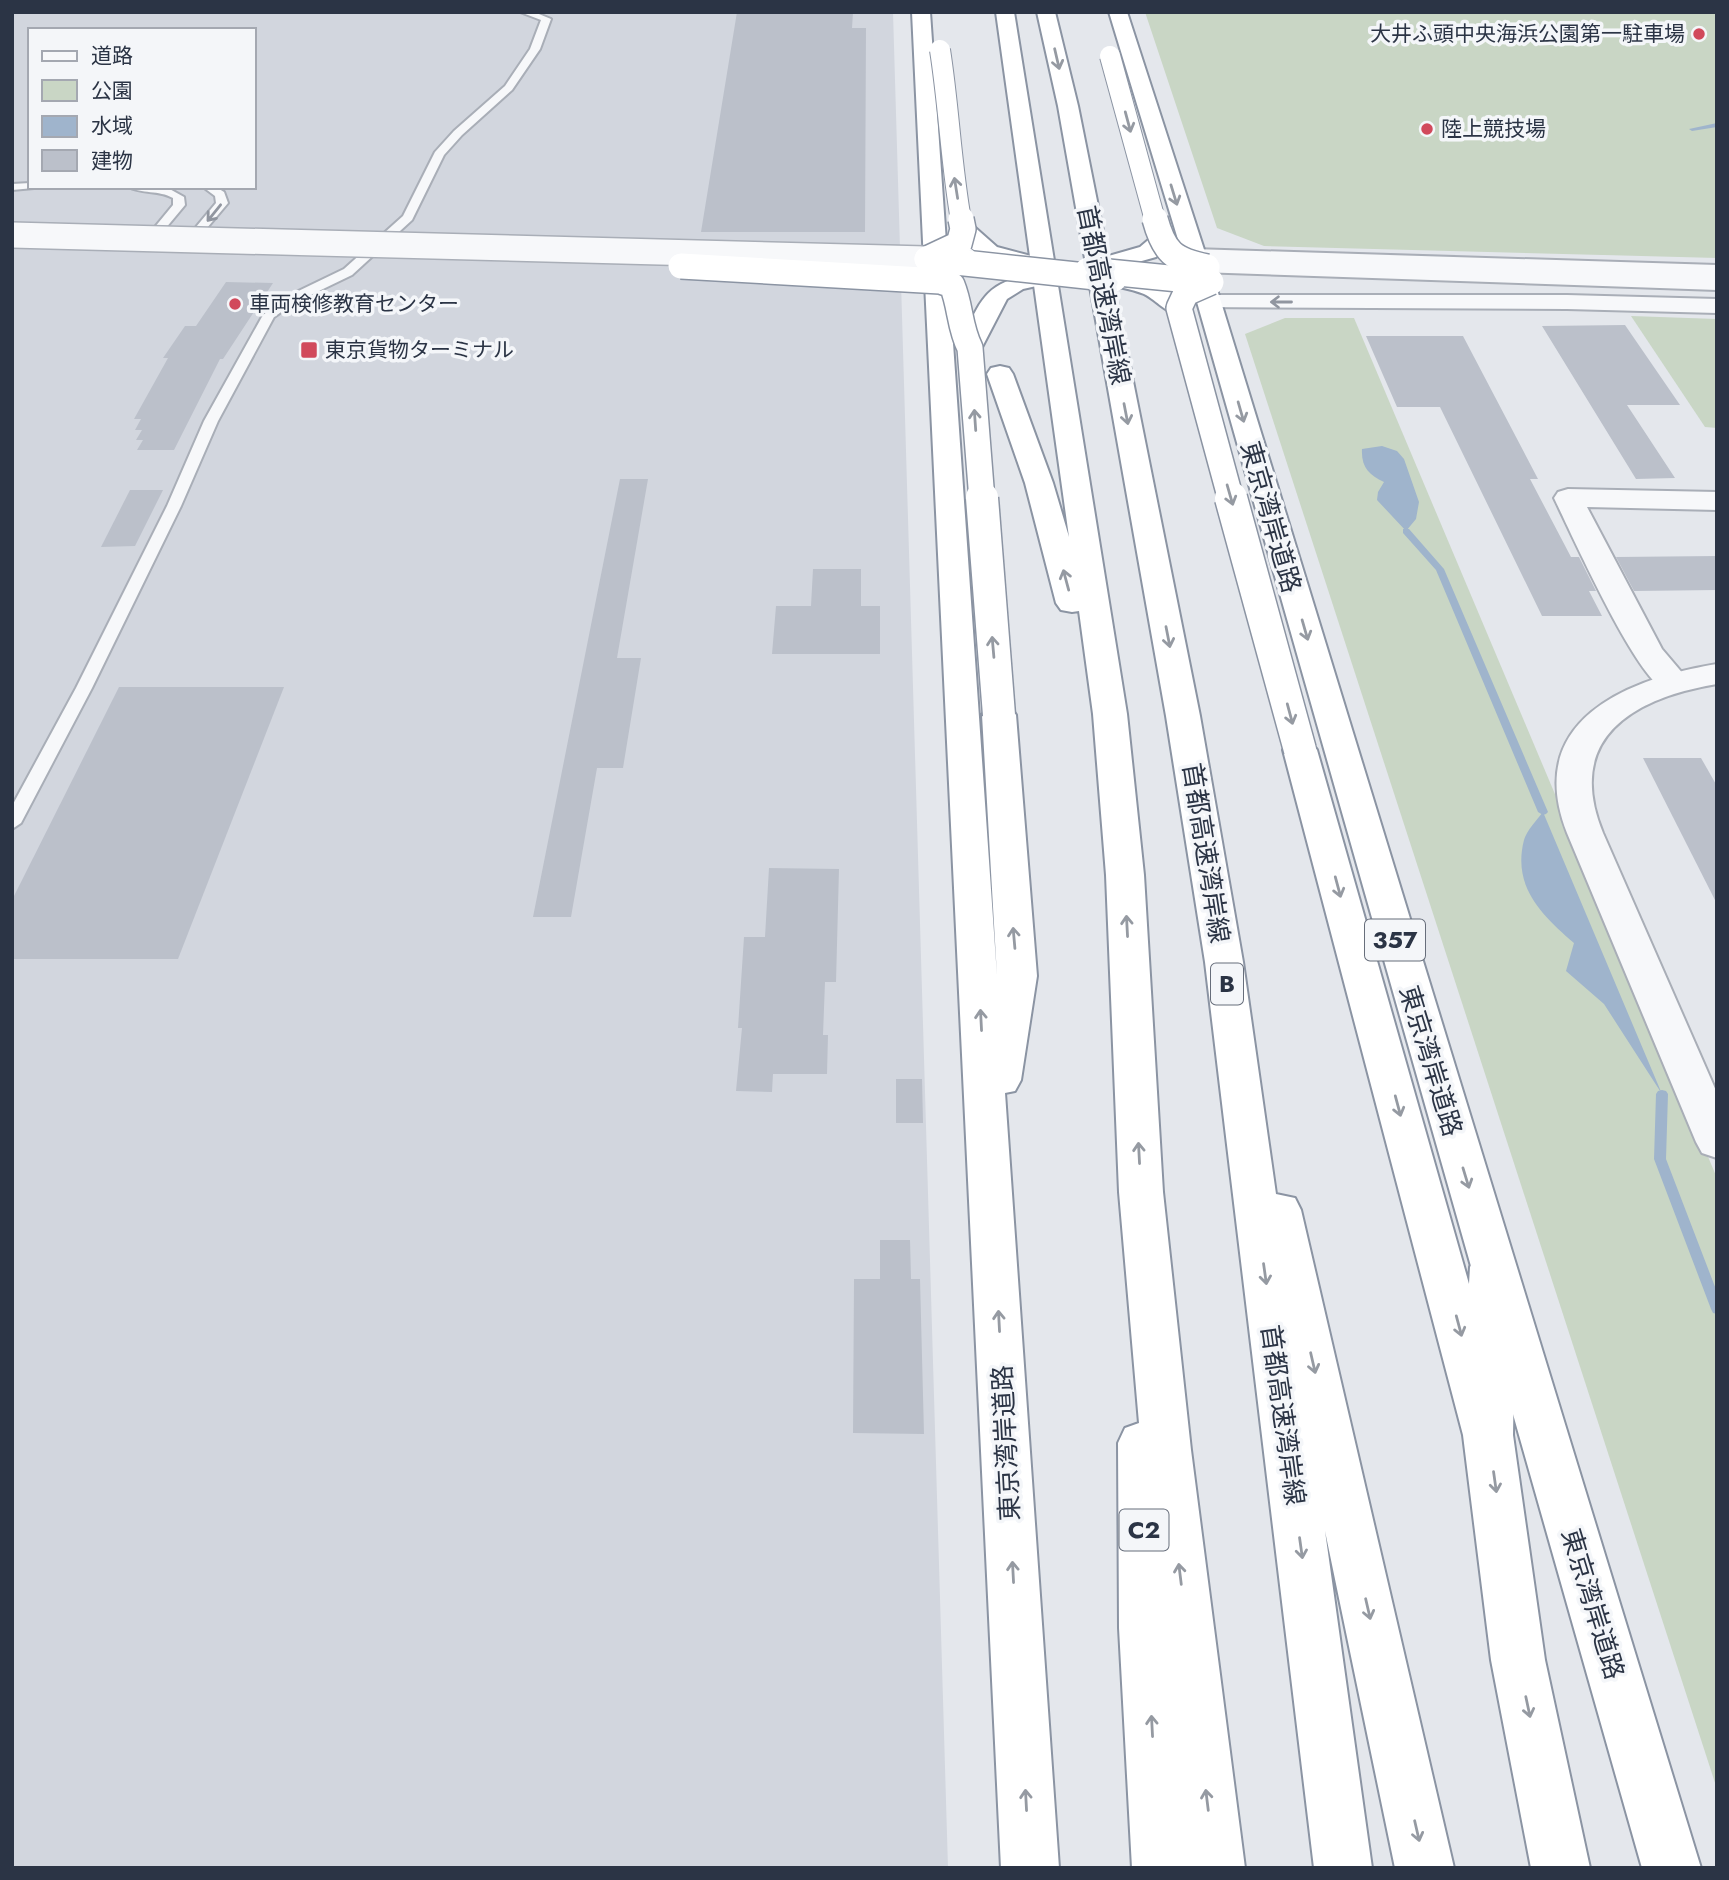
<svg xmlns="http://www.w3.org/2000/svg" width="1729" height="1880" viewBox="0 0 1729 1880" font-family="Jost,'Noto Sans JP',sans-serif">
<rect width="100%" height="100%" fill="#e4e7ec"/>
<!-- built -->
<path fill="#d2d6de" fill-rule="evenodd" d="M12,12h881l55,1856h-936zM30,30h224v157h-224z"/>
<!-- green -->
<g fill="#c9d6c5">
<polygon points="1145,12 1717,12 1717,258 1264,246 1217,228"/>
<polygon points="1631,316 1717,319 1717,428 1705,427"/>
<polygon points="1285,318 1354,318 1717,1178 1717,1789 1245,334"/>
</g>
<!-- water -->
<g fill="#9fb4cc">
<path d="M1382,446l15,5 7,8 15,43 -3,17 -10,12 -29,-31 1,-8 6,-10c-15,-7 -23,-15 -22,-33z"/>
<path d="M1543,812l119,282 -58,-90 -38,-33 8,-28c-32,-28 -62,-56 -50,-103 3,-10 13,-20 19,-28z"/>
</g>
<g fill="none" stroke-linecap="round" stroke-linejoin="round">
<!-- stream -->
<g fill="#9fb4cc" fill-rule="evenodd">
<polygon points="1717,123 1717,127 1692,131 1689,129"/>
<polygon points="1403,529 1409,529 1444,569 1548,812 1546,814 1543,815 1538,812 1436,570 1403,533"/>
<polygon points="1662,1090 1666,1091 1668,1094 1666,1159 1717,1292 1717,1314 1713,1313 1711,1309 1654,1159 1656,1094 1658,1091"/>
</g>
</g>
<!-- building -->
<g fill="#bbc0ca">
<polygon points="737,12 853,12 852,28 866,28 865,232 701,232"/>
<polygon points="226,282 273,283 223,359 220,359 174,450 137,450 143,440 136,440 142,430 135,430 141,419 134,419 168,358 163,358 185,326 196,326"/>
<polygon points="1625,325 1680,405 1627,405 1675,478 1636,479 1542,326"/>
<polygon points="1366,336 1463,336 1538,479 1530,479 1571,557 1579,557 1596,591 1589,591 1602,616 1542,616 1440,407 1397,407"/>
<polygon points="620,479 648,479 617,658 641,658 623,768 597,768 571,917 533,917"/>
<polygon points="130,490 163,490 135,546 101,547"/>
<polygon points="1717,556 1717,590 1634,591 1616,557"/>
<polygon points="813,569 861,569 861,606 880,606 880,654 772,654 776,606 811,606"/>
<polygon points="119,687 284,687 178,959 12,959 12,900"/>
<polygon points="1643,758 1701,758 1717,786 1717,904"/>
<polygon points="769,868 839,869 836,982 825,982 823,1035 828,1035 827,1074 773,1074 772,1092 736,1091 742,1028 738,1028 744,937 765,937"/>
<polygon points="896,1079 922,1079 923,1123 896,1123"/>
<polygon points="880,1240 910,1240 911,1279 920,1279 924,1434 853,1433 854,1279 880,1279"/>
</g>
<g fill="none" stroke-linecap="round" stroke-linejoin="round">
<defs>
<g id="service">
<polygon points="520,12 534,12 551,19 540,49 512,90 462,135 444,155 412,220 352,275 294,303 274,317 218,421 181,506 92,688 21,823 12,829 12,806 76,688 167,506 204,421 263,315 286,297 344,269 403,216 435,152 454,131 505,86 530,49 541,20"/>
<polygon points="30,183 30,187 34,188 12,190 12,184"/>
<path d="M129,187h37l18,10 1,8 -30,36 -10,-2 28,-34v-7c-14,-8 -32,-4 -44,-11z"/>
<polygon points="203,187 216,187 224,192 228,203 196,241 192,242 186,239 216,203 215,196"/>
</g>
<g id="minor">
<polygon points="1193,249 1717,265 1717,279 1185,261 1181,256 1185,251"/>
<polygon points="1209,295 1567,295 1717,299 1717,313 1567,309 1200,307 1197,302 1200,297"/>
<path d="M1568,489l149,3v18l-130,-3 75,142 28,33 -4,7c-8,2 -14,4 -22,0 -29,-13 -93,-156 -110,-191l4,-6z"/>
</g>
<g id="tertiary">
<polygon points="1207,260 1717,276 1717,290 1199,272 1195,267 1199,262"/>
<path d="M1717,664v20c-84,14 -153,54 -114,149l114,260v65l-15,-5 -6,-11 -129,-309c-44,-112 59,-154 150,-169z"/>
</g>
<g id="trunk">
<polygon points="912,12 930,12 997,976 982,715 987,708 999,705 1011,708 1016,715 1037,976 1021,1080 1015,1091 1005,1093 1059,1868 1001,1868"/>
<polygon points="1109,12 1127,12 1221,302 1701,1868 1642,1868 1197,302"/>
<path d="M963,222l8,2 26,23 38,10 4,5 -4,5c-27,7 -68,-16 -83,-38l3,-5z"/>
<polygon points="1161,234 1169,236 1173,241 1156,257 1106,271 1098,269 1094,264 1098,259 1140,247 1153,236"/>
<path d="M1042,271l8,2 4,5 -4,5 -27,6 -16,10 -28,54 -9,3 -9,-3 -4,-5c28,-53 23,-63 85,-77z"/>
<path d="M1114,272l47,12 30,24 -3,5c-20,5 -28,-11 -44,-19 -12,-5 -26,-7 -38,-10l-4,-5 4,-5z"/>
</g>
<g id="motorway">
<polygon points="996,12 1014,12 1127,714 1144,875 1163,1192 1191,1450 1245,1868 1132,1868 1119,1628 1118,1443 1125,1428 1139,1423 1119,1192 1106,875 1093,714 1079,611 1072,612 1061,610 1056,603 1025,483 987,374 991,368 1000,366 1009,368 1013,374 1053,483 1069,537"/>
<polygon points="1037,12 1055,12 1078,106 1200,716 1243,962 1276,1194 1295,1198 1301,1210 1454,1868 1395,1868 1325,1531 1372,1868 1314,1868 1205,962 1166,716 1058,106"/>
<polygon points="1300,740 1312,743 1317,750 1469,1284 1470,1267 1477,1254 1493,1249 1509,1254 1516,1267 1513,1435 1545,1660 1590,1868 1531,1868 1491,1660 1463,1435 1283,750 1288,743"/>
</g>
</defs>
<!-- service casing -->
<use href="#service" stroke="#a9aeb7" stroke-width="4"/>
<!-- minor casing -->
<use href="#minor" stroke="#a9aeb7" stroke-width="4"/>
<!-- tertiary casing -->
<use href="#tertiary" stroke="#a9aeb7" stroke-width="4"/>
<!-- trunk casing -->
<use href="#trunk" stroke="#8b94a3" stroke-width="4"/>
<!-- motorway casing -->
<use href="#motorway" stroke="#8b94a3" stroke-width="4"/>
<!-- service -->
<use href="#service" fill="#f7f8fa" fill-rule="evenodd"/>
<!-- minor -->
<use href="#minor" fill="#f7f8fa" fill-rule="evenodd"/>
<!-- tertiary -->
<use href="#tertiary" fill="#f7f8fa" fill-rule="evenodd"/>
<!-- trunk -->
<use href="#trunk" fill="#fff" fill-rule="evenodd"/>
<!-- motorway -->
<use href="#motorway" fill="#fff" fill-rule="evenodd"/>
<defs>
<polyline id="tertiary-bridge" points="12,235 965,260"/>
<g id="trunk-bridge-far2">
<path d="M940,50c9,57 11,114 21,170"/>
<polyline points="1110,56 1155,220"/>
</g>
<g id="trunk-bridge-far1">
<path d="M1155,219c9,33 18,41 52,48"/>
<polyline points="927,259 959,244 963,229 961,219"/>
<polyline points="927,259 1114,279"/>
<path d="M681,266l259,15 12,4c9,22 7,41 18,63l12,152"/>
<polyline points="1088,270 1209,282"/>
<polyline points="1211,282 1186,293 1179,308 1231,500"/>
</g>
<g id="trunk-bridge">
<polyline points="982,498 999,715"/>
<polyline points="1231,498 1300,750"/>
</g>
</defs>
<!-- tertiary-bridge casing -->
<use href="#tertiary-bridge" stroke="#a9aeb7" stroke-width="28" stroke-linecap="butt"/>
<!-- trunk-bridge-far2 casing -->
<use href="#trunk-bridge-far2" stroke="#8b94a3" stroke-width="22" stroke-linecap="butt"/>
<!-- trunk-bridge-far1 casing -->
<use href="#trunk-bridge-far1" stroke="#8b94a3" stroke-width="28" stroke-linecap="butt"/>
<!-- trunk-bridge casing -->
<use href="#trunk-bridge" stroke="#8b94a3" stroke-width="35" stroke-linecap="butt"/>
<!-- tertiary-bridge -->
<use href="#tertiary-bridge" stroke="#f7f8fa" stroke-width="25"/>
<!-- trunk-bridge-far2 -->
<use href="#trunk-bridge-far2" stroke="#fff" stroke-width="20"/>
<!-- trunk-bridge-far1 -->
<use href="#trunk-bridge-far1" stroke="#fff" stroke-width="25"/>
<!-- trunk-bridge -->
<use href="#trunk-bridge" stroke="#fff" stroke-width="32"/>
</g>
<!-- one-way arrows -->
<defs><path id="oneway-shaft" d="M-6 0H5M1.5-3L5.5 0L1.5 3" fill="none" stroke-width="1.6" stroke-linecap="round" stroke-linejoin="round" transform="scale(1.75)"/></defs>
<g stroke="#959aa2">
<use href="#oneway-shaft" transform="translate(1057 59) rotate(77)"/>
<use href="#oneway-shaft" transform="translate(1128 122) rotate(75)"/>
<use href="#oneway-shaft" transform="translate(956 188) rotate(-99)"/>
<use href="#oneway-shaft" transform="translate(1174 195) rotate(73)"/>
<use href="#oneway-shaft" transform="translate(1241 412) rotate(74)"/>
<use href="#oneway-shaft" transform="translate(1126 414) rotate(79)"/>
<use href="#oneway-shaft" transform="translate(975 420) rotate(-94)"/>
<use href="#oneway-shaft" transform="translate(1230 495) rotate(74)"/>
<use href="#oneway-shaft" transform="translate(1066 580) rotate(-105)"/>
<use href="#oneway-shaft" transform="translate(1305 630) rotate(74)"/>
<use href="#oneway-shaft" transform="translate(1168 637) rotate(79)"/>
<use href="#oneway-shaft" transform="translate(993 647) rotate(-95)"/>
<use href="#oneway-shaft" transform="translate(1290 714) rotate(75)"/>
<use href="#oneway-shaft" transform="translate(1338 887) rotate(75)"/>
<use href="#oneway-shaft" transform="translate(1127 926) rotate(-93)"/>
<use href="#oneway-shaft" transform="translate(1014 938) rotate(-95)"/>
<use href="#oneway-shaft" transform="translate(981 1020) rotate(-93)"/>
<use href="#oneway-shaft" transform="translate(1398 1106) rotate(75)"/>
<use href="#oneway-shaft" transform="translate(1139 1153) rotate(-93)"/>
<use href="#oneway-shaft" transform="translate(1466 1178) rotate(73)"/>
<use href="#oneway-shaft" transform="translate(1265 1274) rotate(82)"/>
<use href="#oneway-shaft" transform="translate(999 1321) rotate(-93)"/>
<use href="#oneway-shaft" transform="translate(1459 1326) rotate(75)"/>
<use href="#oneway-shaft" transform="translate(1313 1363) rotate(77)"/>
<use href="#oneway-shaft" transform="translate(1495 1482) rotate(82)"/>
<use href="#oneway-shaft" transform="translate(1301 1548) rotate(82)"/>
<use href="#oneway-shaft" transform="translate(1013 1572) rotate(-93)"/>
<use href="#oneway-shaft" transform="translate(1180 1574) rotate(-97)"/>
<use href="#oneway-shaft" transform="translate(1368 1609) rotate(77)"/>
<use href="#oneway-shaft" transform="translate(1528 1707) rotate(78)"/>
<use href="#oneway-shaft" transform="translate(1152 1726) rotate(-93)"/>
<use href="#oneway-shaft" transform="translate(1026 1800) rotate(-93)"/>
<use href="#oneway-shaft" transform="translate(1207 1800) rotate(-97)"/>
<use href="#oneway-shaft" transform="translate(1417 1831) rotate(77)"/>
</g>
<g stroke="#9196a0">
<use href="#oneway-shaft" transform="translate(214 213) rotate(129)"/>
<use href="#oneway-shaft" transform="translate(1281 302) rotate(-180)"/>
</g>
<!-- markers -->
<g fill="#d1495b" stroke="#f4f6f9" stroke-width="2.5">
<circle cx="1699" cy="34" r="7"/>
<circle cx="1427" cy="129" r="7"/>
<circle cx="235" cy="304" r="7"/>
<rect x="300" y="341" width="18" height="18" rx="3.5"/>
</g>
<g text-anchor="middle" stroke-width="7" stroke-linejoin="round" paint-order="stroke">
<!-- far-poi labels -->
<g font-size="21" fill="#2b3445" stroke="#f4f6f9" text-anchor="start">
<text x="1685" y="41" text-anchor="end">大井ふ頭中央海浜公園第一駐車場</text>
<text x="1441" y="136">陸上競技場</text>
<text x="249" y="311">車両検修教育センター</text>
<text x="325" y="357">東京貨物ターミナル</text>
</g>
<!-- shield labels -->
<g fill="#f4f6f9" stroke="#676e7b" stroke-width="2">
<rect x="1365" y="919.5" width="60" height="41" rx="5"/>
<rect x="1211" y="963.5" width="32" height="41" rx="5"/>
<rect x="1119.5" y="1509.5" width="49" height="41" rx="5"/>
</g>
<g font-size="24" font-weight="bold" fill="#2b3445">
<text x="1395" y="948">357</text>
<text x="1227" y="992">B</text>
<text x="1144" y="1538">C2</text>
</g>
<!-- street labels -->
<g font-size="26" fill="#2b3445" stroke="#f4f6f9">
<text transform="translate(1104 295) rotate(79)" y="9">首都高速湾岸線</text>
<text transform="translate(1271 517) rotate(74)" y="9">東京湾岸道路</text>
<text transform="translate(1206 853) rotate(81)" y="9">首都高速湾岸線</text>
<text transform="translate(1431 1061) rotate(73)" y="9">東京湾岸道路</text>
<text transform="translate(1283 1415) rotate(82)" y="9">首都高速湾岸線</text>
<text transform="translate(1006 1443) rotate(-93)" y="9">東京湾岸道路</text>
<text transform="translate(1593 1604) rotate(73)" y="9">東京湾岸道路</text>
</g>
</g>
<!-- border -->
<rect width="1729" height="1880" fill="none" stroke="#2b3445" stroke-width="28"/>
<!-- legend -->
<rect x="28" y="28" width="228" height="161" fill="#f4f6f9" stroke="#a4a8b1" stroke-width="2"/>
<rect x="42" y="51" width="35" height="10" fill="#f7f8fa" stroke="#a4a8b1" stroke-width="2"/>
<text x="91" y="63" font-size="21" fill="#2b3445">道路</text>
<rect x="42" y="80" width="35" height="21" fill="#c9d6c5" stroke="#a4a8b1" stroke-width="2"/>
<text x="91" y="98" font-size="21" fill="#2b3445">公園</text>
<rect x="42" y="116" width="35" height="21" fill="#9fb4cc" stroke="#a4a8b1" stroke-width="2"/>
<text x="91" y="133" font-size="21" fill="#2b3445">水域</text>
<rect x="42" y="150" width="35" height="21" fill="#bbc0ca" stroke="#a4a8b1" stroke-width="2"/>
<text x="91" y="168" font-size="21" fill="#2b3445">建物</text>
</svg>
